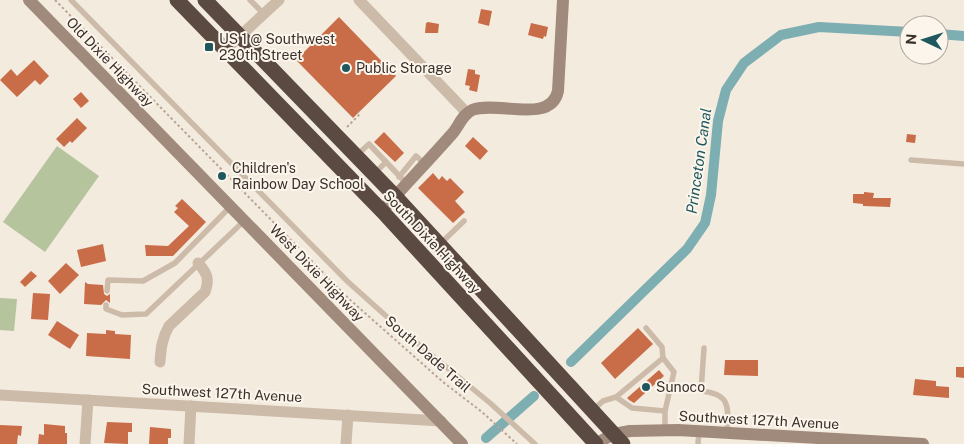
<svg xmlns="http://www.w3.org/2000/svg" width="964" height="444" viewBox="0 0 964 444" font-family="'Public Sans',sans-serif">
<rect width="100%" height="100%" fill="#f4ebdf"/>
<!-- green -->
<g fill="#b6c49e">
<polygon points="57,146 99,176 45,252 3,222"/>
<polygon points="0,298 17,299 14,331 0,330"/>
</g>
<g fill="none" stroke-linecap="round" stroke-linejoin="round">
<!-- canal -->
<g stroke="#7daeb2" stroke-width="10">
<polyline points="939,34 964,36"/>
<polyline points="571,362 687,249 705,223 711,195 718,121 726,90 744,63 781,35 819,27 909,32"/>
<polyline points="486,438 534,396"/>
</g>
</g>
<!-- building -->
<g fill="#c96c48">
<polygon points="481,9 492,11 489,26 478,23"/>
<polygon points="339,17 396,76 353,118 296,60"/>
<polygon points="428,22 439,24 438,33 425,33 426,23"/>
<polygon points="531,23 548,27 546,37 544,36 543,39 528,35"/>
<polygon points="34,60 49,76 40,85 35,80 17,97 0,80 11,69 17,76"/>
<polygon points="468,69 475,70 475,74 480,75 477,92 469,90 470,86 465,85"/>
<polygon points="81,92 89,101 81,108 73,99"/>
<polygon points="77,118 87,128 72,143 70,141 64,147 56,139"/>
<polygon points="384,132 404,153 395,162 374,142"/>
<polygon points="907,134 916,135 915,143 906,142"/>
<polygon points="473,137 488,151 480,160 465,146"/>
<polygon points="433,173 439,180 442,176 447,181 450,178 464,192 455,201 465,212 453,223 418,188"/>
<polygon points="864,192 874,193 873,198 891,198 890,207 863,206 863,204 853,203 853,194 864,194"/>
<polygon points="182,199 206,222 173,256 146,256 145,245 168,246 189,226 174,212 178,208 175,206"/>
<polygon points="103,244 106,261 81,267 77,250"/>
<polygon points="66,263 79,275 60,294 48,281"/>
<polygon points="31,271 37,276 25,287 20,282"/>
<polygon points="85,282 88,284 103,285 104,294 107,296 110,294 110,303 106,300 101,305 84,304"/>
<polygon points="33,293 50,294 48,320 31,319"/>
<polygon points="57,321 79,335 70,349 48,335"/>
<polygon points="638,328 653,344 615,379 601,363"/>
<polygon points="106,330 115,331 115,334 131,335 130,359 86,356 87,333 106,334"/>
<polygon points="725,360 758,360 758,376 724,375"/>
<polygon points="956,367 964,367 964,378 956,377"/>
<polygon points="659,370 664,376 634,403 629,400 627,398"/>
<polygon points="915,379 936,381 936,386 949,387 949,398 913,395"/>
<polygon points="107,422 132,423 132,432 128,432 128,444 104,443"/>
<polygon points="44,424 65,426 65,433 67,433 67,444 38,444 39,434 44,435"/>
<polygon points="0,425 22,426 21,436 18,435 17,444 0,444"/>
<polygon points="150,427 171,429 171,438 168,438 168,444 149,444"/>
</g>
<g fill="none" stroke-linecap="round" stroke-linejoin="round">
<!-- path -->
<g stroke="#b9a594" stroke-width="2" stroke-dasharray="2.5 2.5" stroke-linecap="butt">
<polyline points="55,0 348,298 443,382 482,412 517,444"/>
<polyline points="347,127 360,114 358,112"/>
</g>
<!-- lane -->
<g stroke="#cdbbaa" stroke-width="5.5">
<polyline points="71,0 347,281 405,333 490,403 535,444"/>
<polyline points="250,0 264,14"/>
<polyline points="357,155 369,144 406,183"/>
<polyline points="911,160 964,164"/>
<polyline points="374,174 386,162"/>
<polyline points="399,177 416,156 425,164"/>
<polyline points="440,244 464,221"/>
<polyline points="107,291 108,280 143,281 175,263 231,206"/>
<polyline points="106,305 106,309 122,315 146,314 244,221"/>
<polyline points="646,328 662,347 663,358"/>
<path d="M704,348l-3,43c31,3 27,17 26,42"/>
<polyline points="594,409 603,401 616,397 663,358 674,372 665,411 632,408 616,397"/>
<polyline points="665,411 665,431"/>
<polyline points="698,444 699,431"/>
</g>
<!-- street -->
<g stroke="#cdbbaa" stroke-width="11">
<polyline points="359,0 467,113"/>
<polyline points="226,49 279,0"/>
<path d="M160,362c1,-14 2,-24 9,-36l36,-34c5,-13 2,-19 -7,-29"/>
<polyline points="0,395 441,421"/>
<polyline points="85,444 88,400"/>
<polyline points="189,444 191,406"/>
<polyline points="346,444 348,415"/>
</g>
<!-- secondary -->
<g stroke="#a08a7b" stroke-width="12">
<polyline points="29,0 462,444"/>
<path d="M382,211c23,-26 47,-51 70,-77 7,-8 10,-19 20,-24 24,-10 79,15 86,-19l5,-91"/>
<polyline points="595,444 614,434 630,431 678,430 923,444"/>
</g>
<!-- highway -->
<g stroke="#5b4a41" stroke-width="15">
<polyline points="177,0 382,211 596,444"/>
<polyline points="205,0 395,196 623,444"/>
</g>
</g>
<!-- markers -->
<g fill="#1e575d" stroke="#fbf5ec" stroke-width="2">
<rect x="204" y="42" width="10" height="10" rx="2.5"/>
<circle cx="346" cy="68" r="5"/>
<circle cx="222" cy="176" r="5"/>
<circle cx="646" cy="387" r="5"/>
</g>
<g text-anchor="middle" stroke-width="4" stroke-linejoin="round" paint-order="stroke">
<!-- poi labels -->
<g font-size="14" fill="#3a302a" stroke="#fbf5ec" text-anchor="start">
<text x="219" y="44">US 1 @ Southwest<tspan x="219" dy="16">230th Street</tspan></text>
<text x="356" y="73">Public Storage</text>
<text x="232" y="173">Children's<tspan x="232" dy="16">Rainbow Day School</tspan></text>
<text x="656" y="392">Sunoco</text>
</g>
<!-- street labels -->
<g font-size="14" fill="#3a302a" stroke="#fbf5ec">
<text transform="translate(110 62) rotate(46)" y="5">Old Dixie Highway</text>
<text transform="translate(432 242) rotate(47)" y="5">South Dixie Highway</text>
<text transform="translate(317 273) rotate(46)" y="5">West Dixie Highway</text>
<text transform="translate(428 354) rotate(41)" y="5">South Dade Trail</text>
<text transform="translate(222 393) rotate(3)" y="5">Southwest 127th Avenue</text>
<text transform="translate(759 420) rotate(3)" y="5">Southwest 127th Avenue</text>
</g>
<!-- water labels -->
<g font-size="15" font-style="italic" fill="#1e575d" stroke="#fbf5ec">
<text transform="translate(699 161) rotate(-82)" y="5">Princeton Canal</text>
</g>
</g>
<!-- north arrow -->
<g transform="translate(924 40) rotate(274)"><circle r="24" fill="#fbf5ec" stroke="#aea69e"/>
<path d="M0-4L9 19L0 12L-9 19Z" fill="#1e575d"/>
<text y="-8" font-size="14" font-weight="bold" text-anchor="middle" fill="#3a302a">N</text>
</g>
</svg>
